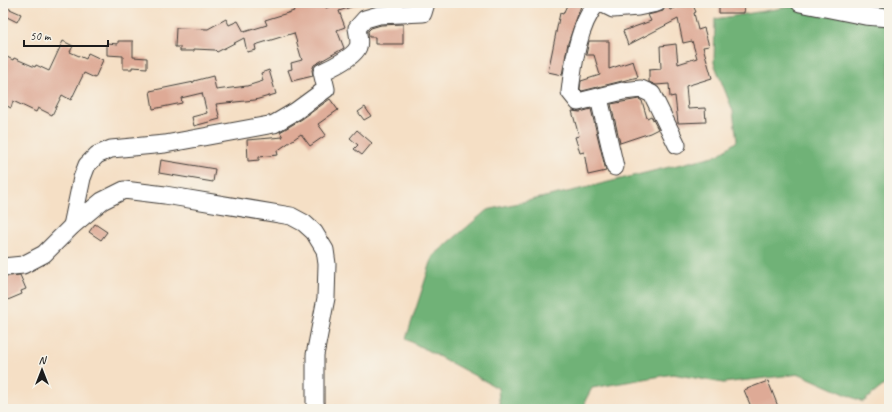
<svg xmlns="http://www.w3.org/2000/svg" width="892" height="412" viewBox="0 0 892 412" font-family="Caveat,sans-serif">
<rect width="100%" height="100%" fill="#f7f3e8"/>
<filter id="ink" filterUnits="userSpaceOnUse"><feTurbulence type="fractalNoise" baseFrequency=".025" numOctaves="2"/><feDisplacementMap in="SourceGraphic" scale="8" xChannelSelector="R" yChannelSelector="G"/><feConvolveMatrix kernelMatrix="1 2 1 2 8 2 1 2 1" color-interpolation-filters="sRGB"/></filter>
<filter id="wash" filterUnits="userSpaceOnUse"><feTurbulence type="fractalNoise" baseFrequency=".012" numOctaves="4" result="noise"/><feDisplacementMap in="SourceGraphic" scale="16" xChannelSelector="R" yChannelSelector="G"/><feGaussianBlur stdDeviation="0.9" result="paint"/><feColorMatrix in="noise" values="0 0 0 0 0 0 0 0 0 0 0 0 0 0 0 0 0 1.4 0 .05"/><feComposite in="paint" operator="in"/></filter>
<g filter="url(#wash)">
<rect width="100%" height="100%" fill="#f5dfc5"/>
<!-- forest -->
<polygon fill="#6fb277" stroke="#46674a" points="830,3 889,3 889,381 863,402 800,374 723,383 673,374 592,388 585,401 586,409 500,409 498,388 406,339 433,256 487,210 576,190 718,155 737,141 733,111 714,63 715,19 795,6"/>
<g id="blocks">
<!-- building -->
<g fill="#deaa96">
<polygon points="291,3 324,3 326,8 338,3 359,3 360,4 339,11 345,27 337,30 344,48 314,65 312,70 313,76 292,81 288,70 292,69 291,63 302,60 294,33 255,45 256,50 247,52 244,38 217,52 215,50 194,49 194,51 180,51 180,47 175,47 176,28 208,29 226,19 229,25 238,21 244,32 267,25 265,20 294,11"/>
<polygon points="568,3 582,3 568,43 562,75 548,72 560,13 563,14"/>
<polygon points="686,3 692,3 696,12 694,13 698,30 704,28 709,46 703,47 712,78 686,86 688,109 705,108 706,122 678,123 675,96 670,97 669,84 656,85 649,82 649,70 661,69 660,46 676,44 678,64 697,58 692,41 683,43 678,19 628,45 623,31 651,21 648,15 663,11 667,4 670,10"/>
<polygon points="719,3 745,3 744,13 719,13"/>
<polygon points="3,6 21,14 17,22 7,17 3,17"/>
<polygon points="403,24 403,44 375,44 375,37 369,37 368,31 371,28 381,25"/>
<polygon points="63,41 73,46 70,52 86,59 88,53 103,60 95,78 84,73 71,100 62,95 52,115 38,108 36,112 13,101 11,108 3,104 3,55 13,60 14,58 35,67 36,65 49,71"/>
<polygon points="118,41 133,41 133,57 147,58 147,68 132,67 132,69 123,69 123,56 107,55 107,43 118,44"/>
<polygon points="589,41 609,41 609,69 633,61 638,77 582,91 580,89 581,81 600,75 594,55 586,55"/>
<polygon points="269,70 276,94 255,100 216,104 220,119 194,126 192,117 207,113 202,93 181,98 182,103 153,109 150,91 194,82 194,81 213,76 216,90 247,86 263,81 261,73"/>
<polygon points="330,99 338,110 318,124 326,135 310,146 301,134 277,151 278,155 259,157 259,160 248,161 247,140 283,137 280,132 302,119"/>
<polygon points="639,99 642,101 647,118 651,116 658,129 650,133 620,143 611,104"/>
<polygon points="365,107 371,116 364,120 358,112"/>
<polygon points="591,109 606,171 588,175 584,152 580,153 575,137 579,136 572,111 580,112"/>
<polygon points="357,130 372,143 362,155 354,149 358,145 350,138"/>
<polygon points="161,160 215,169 213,182 159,173"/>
<polygon points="95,224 107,232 101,240 89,232"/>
<polygon points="20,275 26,289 21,291 22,294 3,302 3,279 9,276"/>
<polygon points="768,381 779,409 752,409 744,390"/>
</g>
</g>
</g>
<g filter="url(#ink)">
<use href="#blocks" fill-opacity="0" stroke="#3d3935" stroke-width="1"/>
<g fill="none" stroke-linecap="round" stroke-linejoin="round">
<defs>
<g id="minor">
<path d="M597,3c-19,22 -24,62 -27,89l8,10 45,-11 18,-2 11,5 25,51"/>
<polyline points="601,3 613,9 638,7 657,3"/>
<polyline points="800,3 865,16 889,18"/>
<polyline points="599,98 615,167"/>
<path d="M72,226l10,-48 5,-13 10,-10 14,-6 54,-5 109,-20 22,-13 30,-22 -4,-17c9,-4 32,-15 36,-25 2,-5 0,-13 -1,-19l8,-9 14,-4 44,-2 3,-10"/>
<polyline points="3,267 23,265 44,254 72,226 102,201 124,190 165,195 291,216 304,223 314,232 325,250 327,264 326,298 315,355 315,404 317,409"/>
</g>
</defs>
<!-- minor casing -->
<use href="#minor" stroke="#3d3935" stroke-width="19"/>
<!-- minor -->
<use href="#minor" stroke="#fff" stroke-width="17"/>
</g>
</g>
<!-- margin -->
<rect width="892" height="412" fill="none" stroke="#f7f3e8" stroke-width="16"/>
<!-- north arrow -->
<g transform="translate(42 370)" stroke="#f7f3e8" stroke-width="3" paint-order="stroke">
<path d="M0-3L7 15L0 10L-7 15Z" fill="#1c1c1c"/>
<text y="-6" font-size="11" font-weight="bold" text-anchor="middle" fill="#1c1c1c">N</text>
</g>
<!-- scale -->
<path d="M24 40v6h84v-6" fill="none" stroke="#1c1c1c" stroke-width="2"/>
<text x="30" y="40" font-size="12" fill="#1c1c1c" stroke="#f7f3e8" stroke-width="3" paint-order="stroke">50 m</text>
</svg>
